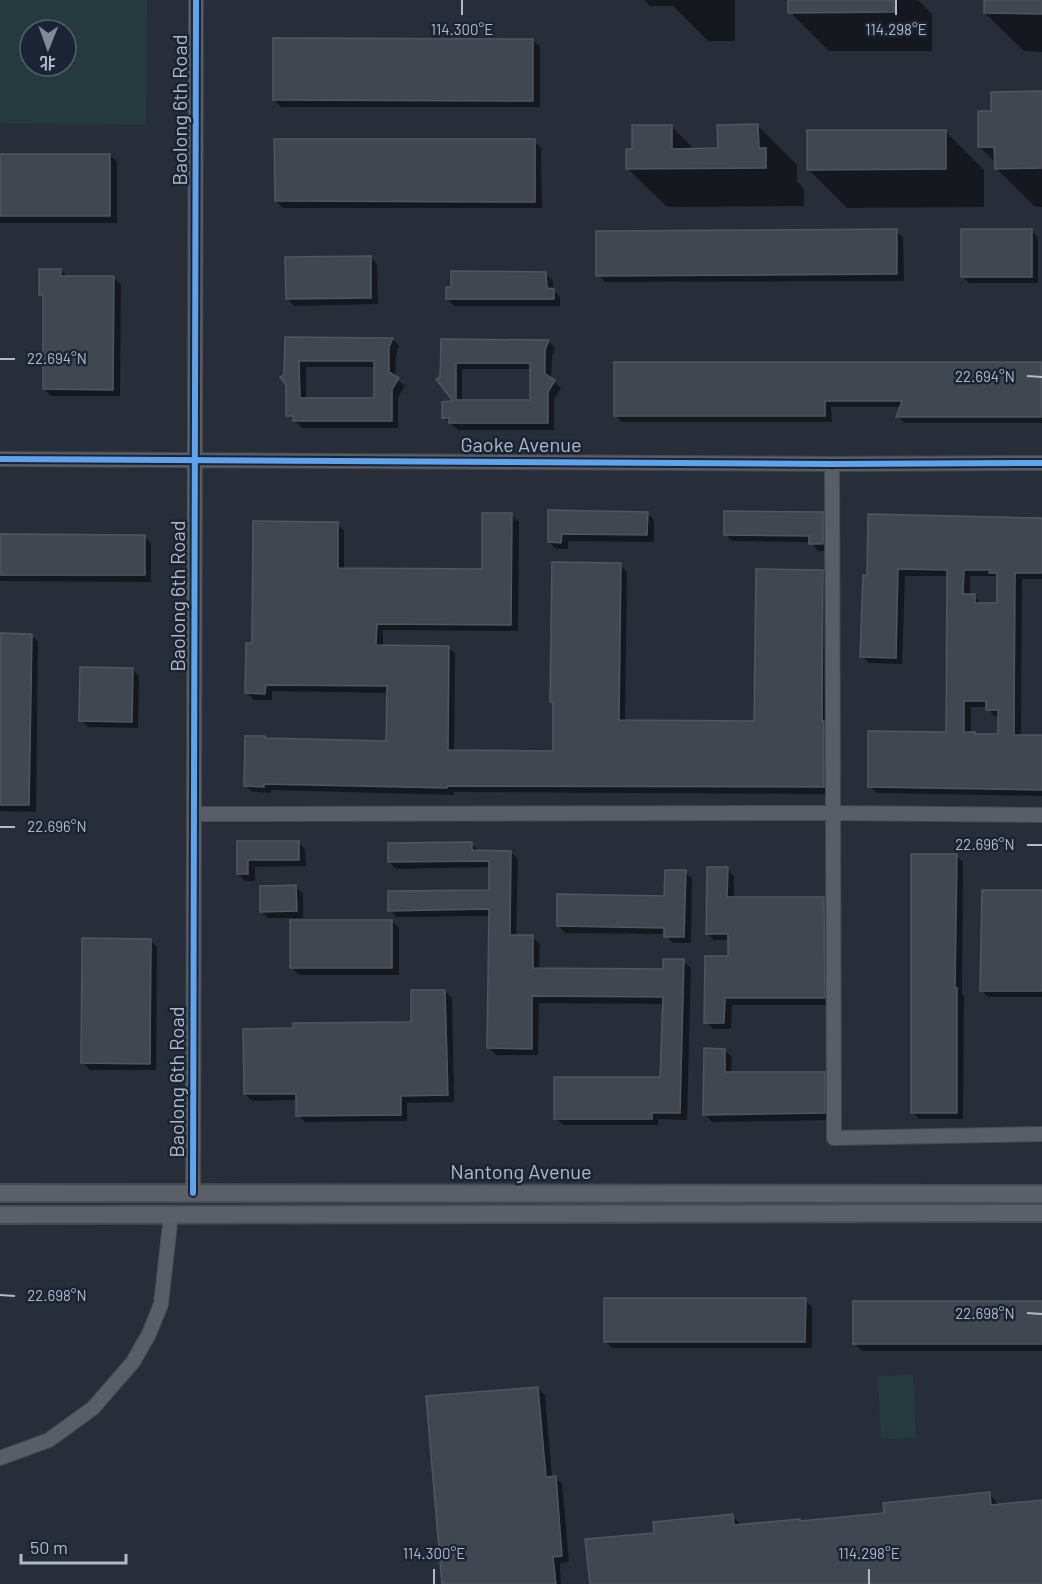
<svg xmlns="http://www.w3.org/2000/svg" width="1042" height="1584" viewBox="0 0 1042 1584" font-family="Barlow,'Noto Sans SC',sans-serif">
<rect width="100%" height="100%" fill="#282e39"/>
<!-- green -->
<g fill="#253a3f" fill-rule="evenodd">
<path d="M0,0h147l-1,125 -146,-2zM30,30h36v36h-36z"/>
<polygon points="913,1375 916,1438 881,1439 878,1376"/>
</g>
<!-- shadow -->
<g fill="#0007" fill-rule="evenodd">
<polygon points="644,0 735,0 735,41 708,41 673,6 650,6"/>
<polygon points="790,0 918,0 932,14 932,51 829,51 790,12"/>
<polygon points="985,0 1042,0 1042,52 1024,51 985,13"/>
<polygon points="533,40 540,47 540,107 281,107 274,100"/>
<polygon points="1042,93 1042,207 1035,207 996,168 996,163 980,147"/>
<polygon points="758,126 797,165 797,181 804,189 804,206 667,207 628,169 634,150 672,127 695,150 719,150"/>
<polygon points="946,132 984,170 984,207 847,208 808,169"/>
<polygon points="534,141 541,148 542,208 283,208 276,201"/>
<polygon points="0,155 110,155 117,162 117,223 0,223"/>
<polygon points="1031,230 1038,238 1038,283 969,283 962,276"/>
<polygon points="896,231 903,238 904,281 605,282 598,275"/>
<polygon points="370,257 377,264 378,304 294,306 287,298"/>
<polygon points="61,270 68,278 114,278 121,285 120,396 51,396 44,389 45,299 40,294"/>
<polygon points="546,274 553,281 553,290 560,297 560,306 454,306 447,298"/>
<path d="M286,338l107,1 6,7 -3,9 -1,23 10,8 -7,11v31h-96l-14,-13zM306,367h70v32h-70z"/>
<path d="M442,341h107l6,7 -3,9 -1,23 10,8 -7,11v31h-96l-7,-6 -7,-7 12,-14 -14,-25zM462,369h70v32h-70z"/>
<polygon points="1041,363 1042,423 905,423 898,417 901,407 831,407 832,422 622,422 615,415"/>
<polygon points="549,512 647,513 654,520 654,542 568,541 568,549 556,549 549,542"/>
<polygon points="823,514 830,521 830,551 818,551 811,542 732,541 725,534"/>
<polygon points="512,515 519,522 518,631 383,630 383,646 448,647 455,654 454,752 554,752 554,704 552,701 620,565 627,572 625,722 755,722 823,571 830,578 830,794 454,792 454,795 271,790 271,793 252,792 245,785 265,737 267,740 388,743 388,693 272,691 272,700 254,700 247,693 254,645 337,524 344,531 344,569 483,570"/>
<path d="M1042,519v60h-20l-1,157h21v60l-165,-3 -7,-7 77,-53 1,-157h-43l-3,88 -33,-1 -7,-7 2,-79zM970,576h26l2,3v26l-17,-1 -7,-9h-4zM971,707h16l7,9h5v20h-23l-5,-3z"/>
<polygon points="0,536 144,536 151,543 151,582 0,581"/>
<polygon points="0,634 31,635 38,642 36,812 0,811"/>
<polygon points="132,669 139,676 138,728 88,727 81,720"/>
<polygon points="238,842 298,842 305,849 306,866 255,867 255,881 245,881 238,874"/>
<polygon points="471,843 478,850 511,852 518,859 516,937 532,937 540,944 539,969 664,970 684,961 691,968 687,1120 658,1119 658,1125 563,1125 556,1118 662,1078 664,1004 539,1003 538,1055 496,1055 489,1047 490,916 397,917 390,910 491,891 491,867 396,869 389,862"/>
<polygon points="956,855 963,862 962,994 964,996 963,1119 919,1119 912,1112"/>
<polygon points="727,869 734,876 734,898 824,899 831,906 831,1005 732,1005 731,1029 713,1029 706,1022 729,958 729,940 714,940 707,933"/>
<polygon points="685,872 692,879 691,943 672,943 665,934 565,933 558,925 666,897"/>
<polygon points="296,887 303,894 303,918 268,918 261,911"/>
<polygon points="1042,892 1042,997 988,997 981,990"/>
<polygon points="392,921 399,928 399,975 299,975 292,968"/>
<polygon points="150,940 157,947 156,1070 90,1070 83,1063"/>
<polygon points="445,991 452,998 454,1102 407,1103 407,1121 305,1122 298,1115 297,1100 252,1101 245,1094 413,1023"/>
<polygon points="725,1050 732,1057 731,1073 824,1073 831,1080 831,1120 712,1122 705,1114"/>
<polygon points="805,1300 812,1307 812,1348 612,1348 605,1341"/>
<polygon points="1042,1302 1042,1351 862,1351 855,1344"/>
<polygon points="1042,1373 1042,1584 591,1584 656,1534 732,1516 739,1523 740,1526 885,1514 989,1494 996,1501 997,1506 1042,1502"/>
<polygon points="537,1388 545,1395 552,1478 555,1477 562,1484 569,1562 560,1563 561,1584 443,1584"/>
</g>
<!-- building -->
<g fill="#414750" stroke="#505660" stroke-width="1.5" fill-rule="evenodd">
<polygon points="788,0 894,0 894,12 788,13"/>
<polygon points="984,0 1042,0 1042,14 984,13"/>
<polygon points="273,38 533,39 533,101 273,100"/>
<polygon points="1042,91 1042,168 995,169 994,147 978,147 978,111 991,111 991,92"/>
<polygon points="758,124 759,148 766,148 766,168 626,169 626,149 632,149 632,125 672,125 672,149 718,148 717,125"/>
<polygon points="807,130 946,130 946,169 807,170"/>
<polygon points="274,139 535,139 535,202 275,201"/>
<rect x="0" y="154" width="110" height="62"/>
<polygon points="897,229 897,274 596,276 596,231"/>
<rect x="961" y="229" width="71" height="48"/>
<polygon points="371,256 371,298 286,299 285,257"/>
<polygon points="39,269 61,269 61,276 114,276 113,390 43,389 43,295 39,295"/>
<polygon points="451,271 546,272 547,288 554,289 554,299 446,299 446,287 451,287"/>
<path d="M285,337l108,1 -4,9v25l10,6 -7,11v32h-99v-5h-7v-31l-6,-8 4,-2zM299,361h75v37h-74z"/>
<path d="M441,339l108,1 -4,10v24l10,6 -7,12v31h-99v-5h-7v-16l11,-1 -17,-22 4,-2zM456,363h74v37h-74z"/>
<polygon points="614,362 1041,362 1041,417 896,417 902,401 825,401 825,416 614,416"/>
<polygon points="548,510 648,512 647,535 562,534 561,543 548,542"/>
<polygon points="724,511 823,512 823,544 809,544 809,536 724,535"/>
<polygon points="482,513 512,513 511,625 377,624 376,645 449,646 448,750 553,751 553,702 550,702 552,562 621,563 619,720 754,721 756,569 823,570 822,721 824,721 824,787 447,786 447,788 264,784 264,787 244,786 245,736 265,736 265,738 386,741 387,686 266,685 265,694 245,693 246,643 252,643 253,521 338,522 338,568 482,569"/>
<path d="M868,514l174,4v55h-27l-1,162h28v55l-174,-3v-56l78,1 1,-162 -49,-1 -2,89 -36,-1 3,-82 4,1zM964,570h26l-1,3h8v30h-22v-9h-12zM964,701h22v9h12v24h-23v-2h-11z"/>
<polygon points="0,534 145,535 145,575 0,575"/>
<polygon points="0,633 32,634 29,805 0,805"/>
<polygon points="80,667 133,668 132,722 79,721"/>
<polygon points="237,841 299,841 299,860 248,860 248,874 237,874"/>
<polygon points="472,842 472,850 511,851 510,935 533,935 533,968 663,969 663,959 684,959 680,1113 652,1113 652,1119 554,1119 554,1077 660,1077 663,997 532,996 532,1049 487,1048 489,909 388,911 388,891 489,890 489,861 388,862 388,843"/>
<polygon points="911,854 957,854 955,988 957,988 957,1113 911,1113"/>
<polygon points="707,867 728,867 727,897 824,897 825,998 725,998 724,1023 704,1023 705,956 728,956 728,934 706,934"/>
<polygon points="665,870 686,870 684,937 664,937 664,928 557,926 557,894 664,896"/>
<polygon points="296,885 297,911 260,912 260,886"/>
<polygon points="982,890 1042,890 1042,991 980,991"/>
<rect x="290" y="920" width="102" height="48"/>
<polygon points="82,938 151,939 150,1064 81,1063"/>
<polygon points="411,990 445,990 448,1095 401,1096 401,1115 296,1116 296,1094 244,1094 243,1029 293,1028 293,1023 411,1022"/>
<polygon points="704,1048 725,1049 725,1072 825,1072 825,1113 703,1115"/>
<polygon points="604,1298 806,1298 805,1342 604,1342"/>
<rect x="853" y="1301" width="189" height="43"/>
<polygon points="538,1387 546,1477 556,1476 562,1556 553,1557 556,1584 442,1584 426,1396"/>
<polygon points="990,1492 991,1505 1042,1500 1042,1584 590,1584 585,1539 654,1533 653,1522 733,1514 734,1525 800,1519 800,1521 884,1513 883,1503"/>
</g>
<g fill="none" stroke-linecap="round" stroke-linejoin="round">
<defs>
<g id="minor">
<polyline points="0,459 832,464 1042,463"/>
<polyline points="832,464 834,1138 1042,1134"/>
<polyline points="194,814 834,813 1042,815"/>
<polyline points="193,1193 196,0"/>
<polyline points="0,1458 49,1440 93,1408 133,1362 149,1334 161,1304 171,1215"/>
</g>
<g id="major">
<polyline points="0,1193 1042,1194"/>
<polyline points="0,1215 1042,1213"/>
</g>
</defs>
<!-- minor casing -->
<use href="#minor" stroke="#454951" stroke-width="16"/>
<!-- major casing -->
<use href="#major" stroke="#464b55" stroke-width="20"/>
<!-- minor -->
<use href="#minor" stroke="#595d66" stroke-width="14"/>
<!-- major -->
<use href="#major" stroke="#5b6068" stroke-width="16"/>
<defs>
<g id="cycleway">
<polyline points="0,459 832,464 1042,463"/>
<polyline points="193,1193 196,0"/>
</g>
</defs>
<!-- cycleway casing -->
<use href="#cycleway" stroke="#1b2434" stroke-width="10"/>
<!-- cycleway -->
<use href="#cycleway" stroke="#60a3ed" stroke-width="6"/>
</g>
<!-- ticks -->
<path fill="none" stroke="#b2baca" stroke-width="2" d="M462,15v-15M896,15v-15M0,359h15M1027,376l15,1M0,827h15M1027,845h15M0,1295l15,1M1027,1313l15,1M434,1584v-15M869,1584v-15"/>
<g text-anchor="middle" stroke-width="5" stroke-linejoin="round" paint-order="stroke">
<!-- street labels -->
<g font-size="20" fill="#b2baca" stroke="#1b2434">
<text transform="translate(180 110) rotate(-90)" y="7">Baolong 6th Road</text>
<text x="521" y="452">Gaoke Avenue</text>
<text transform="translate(178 596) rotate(-90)" y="7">Baolong 6th Road</text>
<text transform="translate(177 1082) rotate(-90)" y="7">Baolong 6th Road</text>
<text x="521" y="1179">Nantong Avenue</text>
</g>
</g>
<g font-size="15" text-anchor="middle" fill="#b2baca" stroke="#1b2434" stroke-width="5" stroke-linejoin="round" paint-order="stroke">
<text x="462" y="35">114.300°E</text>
<text x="896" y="35">114.298°E</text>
<text x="57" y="364">22.694°N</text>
<text x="985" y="382">22.694°N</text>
<text x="57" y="832">22.696°N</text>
<text x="985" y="850">22.696°N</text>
<text x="57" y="1301">22.698°N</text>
<text x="985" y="1319">22.698°N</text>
<text x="434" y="1559">114.300°E</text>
<text x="869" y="1559">114.298°E</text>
</g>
<!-- north arrow -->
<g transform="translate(48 48) rotate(181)"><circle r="28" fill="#1b2434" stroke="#576070" stroke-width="1.5"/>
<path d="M0-4.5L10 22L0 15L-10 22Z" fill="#828997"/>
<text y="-9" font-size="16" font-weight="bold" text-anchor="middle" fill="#b2baca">北</text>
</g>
<!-- scale -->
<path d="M21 1554v9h105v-9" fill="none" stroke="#b2baca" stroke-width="3"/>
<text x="30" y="1554" font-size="18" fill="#b2baca" stroke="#1b2434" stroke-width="4.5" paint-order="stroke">50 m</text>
</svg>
